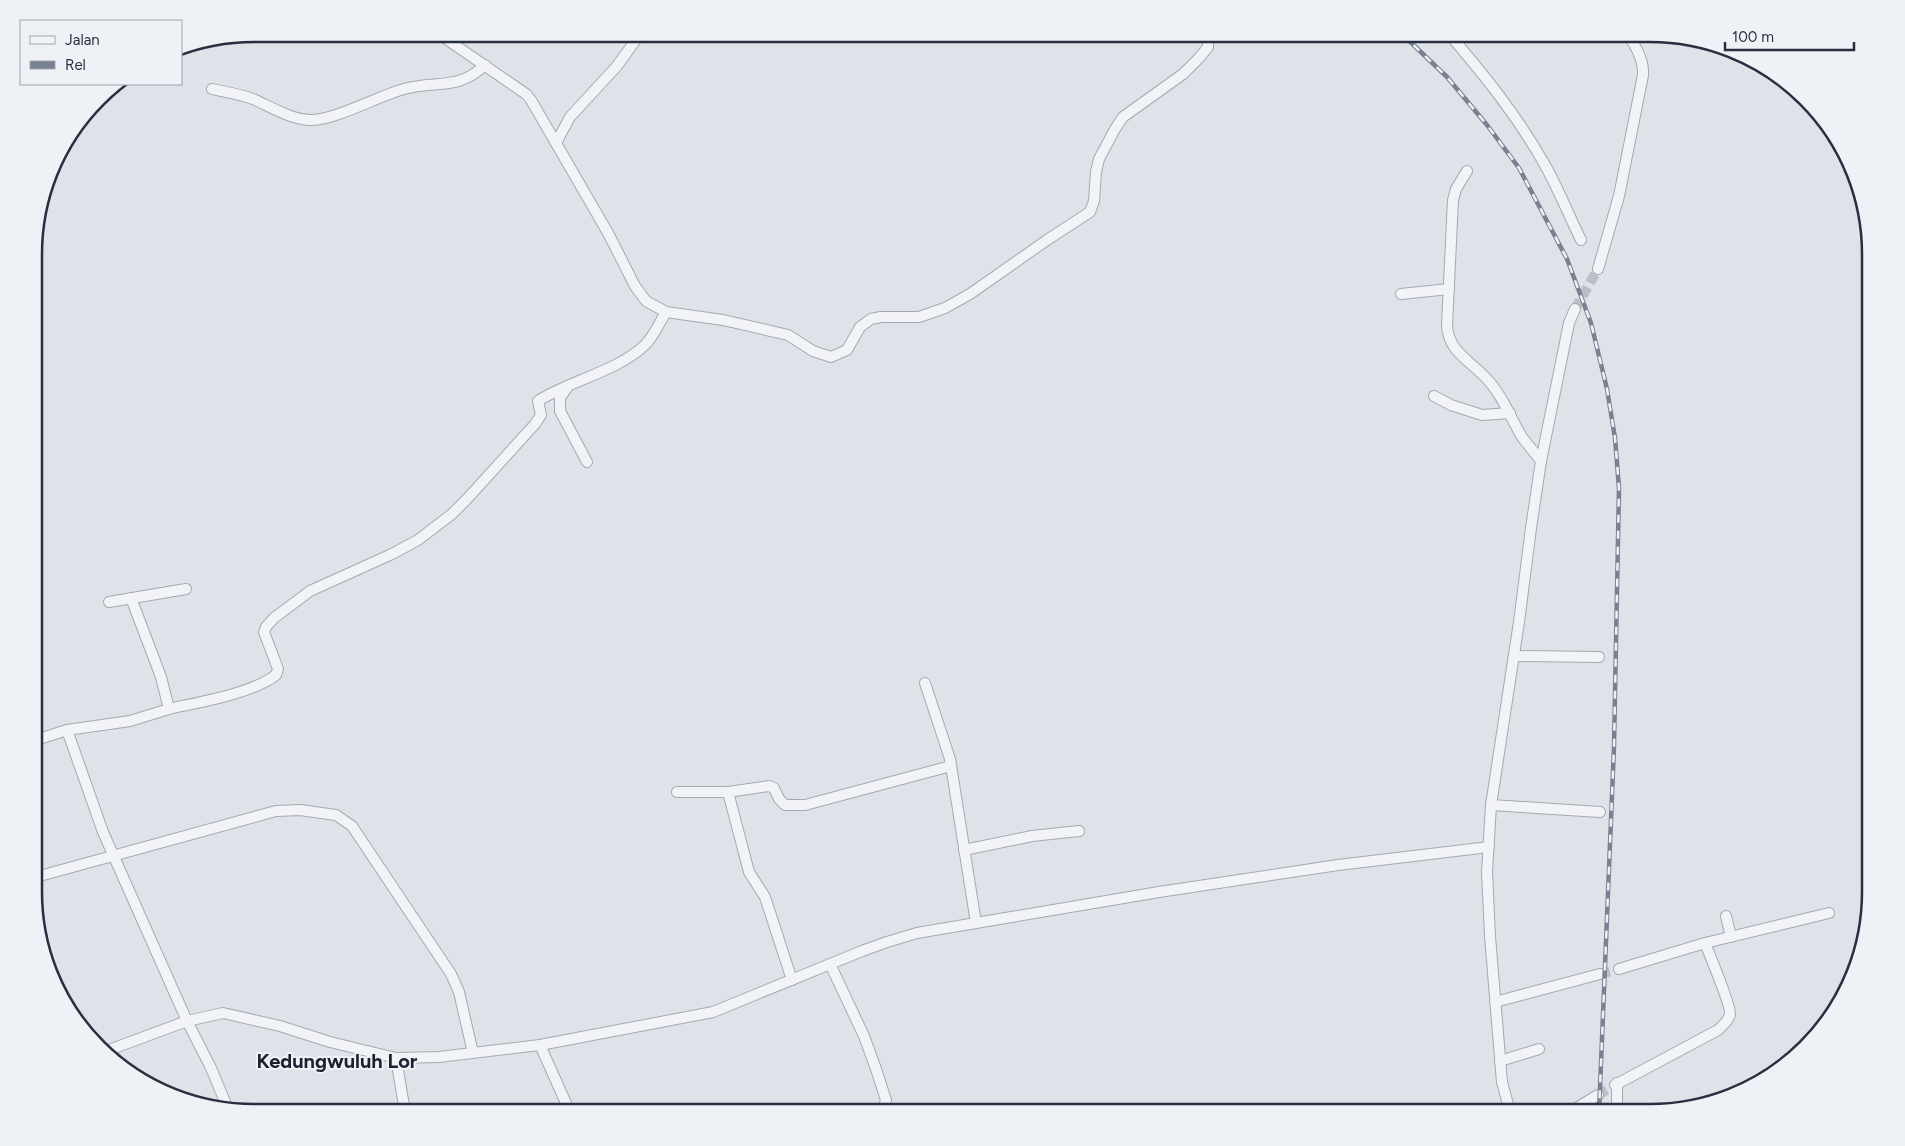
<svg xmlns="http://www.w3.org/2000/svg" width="1905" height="1146" viewBox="0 0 1905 1146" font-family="Figtree,sans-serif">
<rect width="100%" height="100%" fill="#dfe2e8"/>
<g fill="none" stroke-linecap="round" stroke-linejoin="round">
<!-- minor-tunnel -->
<g stroke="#babec6" stroke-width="10" stroke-dasharray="10 5" stroke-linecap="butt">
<polyline points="1575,309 1598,269"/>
<polyline points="1600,974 1619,969"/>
<polyline points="1598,1095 1615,1085"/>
</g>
<defs>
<g id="minor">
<polyline points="439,34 526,94 531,100 608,233 635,286 646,301 666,312 723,320 788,335 813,351 831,357 847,350 860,327 871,319 881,317 919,317 945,308 970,294 1047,240 1090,212 1094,201 1096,172 1099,159 1115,129 1123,117 1183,74 1199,58 1208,47 1208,41 1204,34"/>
<path d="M1449,34c36,42 70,84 97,133 13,23 23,49 35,73"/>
<path d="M212,89c14,3 28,5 41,10 18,8 37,20 57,21 26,0 68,-24 94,-31 32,-9 54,2 81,-24"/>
<polyline points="556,143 570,117 617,66 640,34"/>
<path d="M1467,171l-11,18 -3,11 -6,125c1,26 22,35 38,52 17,17 25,40 37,60 6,8 13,16 19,24"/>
<path d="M1598,269l21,-73 24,-121c1,-15 -7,-29 -16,-41"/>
<polyline points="1401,294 1449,289"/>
<polyline points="567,388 560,398 560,411 587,462"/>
<polyline points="1434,396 1451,405 1482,415 1510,413"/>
<polyline points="109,602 186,589"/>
<polyline points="1514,656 1599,657"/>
<polyline points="925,683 950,759 976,923"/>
<path d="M169,709c31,-7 82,-15 107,-34l2,-6 -14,-37 2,-5 8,-9 36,-27 82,-37 26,-14 34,-26 15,-15 68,-75 6,-9 -3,-14c31,-20 80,-30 107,-56 9,-9 15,-23 21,-33"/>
<polyline points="67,730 103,832 187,1021 211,1068 228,1109"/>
<polyline points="36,740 67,730 130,721 169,709 161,677 131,598"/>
<polyline points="677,792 728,792 769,786 774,788 779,799 785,805 805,805 951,766"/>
<polyline points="728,792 749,872 765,897 792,980"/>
<polyline points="1491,805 1600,812"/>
<polyline points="964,850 1032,836 1079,831"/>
<polyline points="36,877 276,811 300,810 336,815 352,826 451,974 459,992 473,1053"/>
<polyline points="1726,916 1731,937"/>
<polyline points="830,964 864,1036 876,1069 886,1100 884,1108 881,1112"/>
<polyline points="1619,969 1705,943 1829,913"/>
<polyline points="1495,1002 1600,974"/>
<polyline points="540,1045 570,1112"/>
<polyline points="109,1050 187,1021 223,1013 280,1026 330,1042 396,1058 439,1057 540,1045 713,1012 862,951 887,942 917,933 1159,892 1338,865 1489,847"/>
<polyline points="396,1058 404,1106 401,1112"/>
<polyline points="1500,1061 1539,1049"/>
<path d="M1615,1085l103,-55c4,-4 11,-9 12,-16 1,-9 -20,-58 -25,-71"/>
<polyline points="1510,1112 1502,1082 1490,936 1487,872 1491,805 1519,622 1531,528 1541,461 1569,323 1575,309"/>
<polyline points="1570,1112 1598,1095"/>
<polyline points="1617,1112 1617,1083"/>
</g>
</defs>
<!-- minor casing -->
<use href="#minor" stroke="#a4a9b2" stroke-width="12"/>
<!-- minor -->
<use href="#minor" stroke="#f1f3f7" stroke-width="10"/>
<defs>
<polyline id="rail" points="1402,34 1447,77 1487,125 1519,168 1567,259 1591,323 1607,389 1615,438 1619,488 1614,747 1599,1112"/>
</defs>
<!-- rail casing -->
<use href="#rail" stroke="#788192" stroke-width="4.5"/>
<!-- rail -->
<use href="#rail" stroke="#eef1f6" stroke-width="2.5" stroke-dasharray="8" stroke-linecap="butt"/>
</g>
<g text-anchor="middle" stroke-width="4" stroke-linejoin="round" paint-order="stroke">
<!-- quarter labels -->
<g font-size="20" font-weight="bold" fill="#1a2130" stroke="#eef1f6">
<text x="337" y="1068">Kedungwuluh Lor</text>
</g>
</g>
<!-- crop -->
<path d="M0 0H1905V1146H0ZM254 42H1650A212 212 0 0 1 1862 254V892A212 212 0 0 1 1650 1104H254A212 212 0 0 1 42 892V254A212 212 0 0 1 254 42Z" fill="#eef1f6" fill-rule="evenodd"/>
<path fill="none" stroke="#272f40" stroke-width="2.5" d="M254 42H1650A212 212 0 0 1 1862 254V892A212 212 0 0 1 1650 1104H254A212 212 0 0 1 42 892V254A212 212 0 0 1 254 42Z"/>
<!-- legend -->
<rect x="20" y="20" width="162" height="65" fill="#eef1f6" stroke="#9ea3ad"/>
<rect x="30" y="36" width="25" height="8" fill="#f1f3f7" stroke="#9ea3ad"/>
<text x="65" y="45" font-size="15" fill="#272f40">Jalan</text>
<rect x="30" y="61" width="25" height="8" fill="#788192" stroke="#9ea3ad"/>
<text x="65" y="70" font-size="15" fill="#272f40">Rel</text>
<!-- scale -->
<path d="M1725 42v8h129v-8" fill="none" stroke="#272f40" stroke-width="2.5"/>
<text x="1732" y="42" font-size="15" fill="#272f40" stroke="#eef1f6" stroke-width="4" paint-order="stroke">100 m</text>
</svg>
